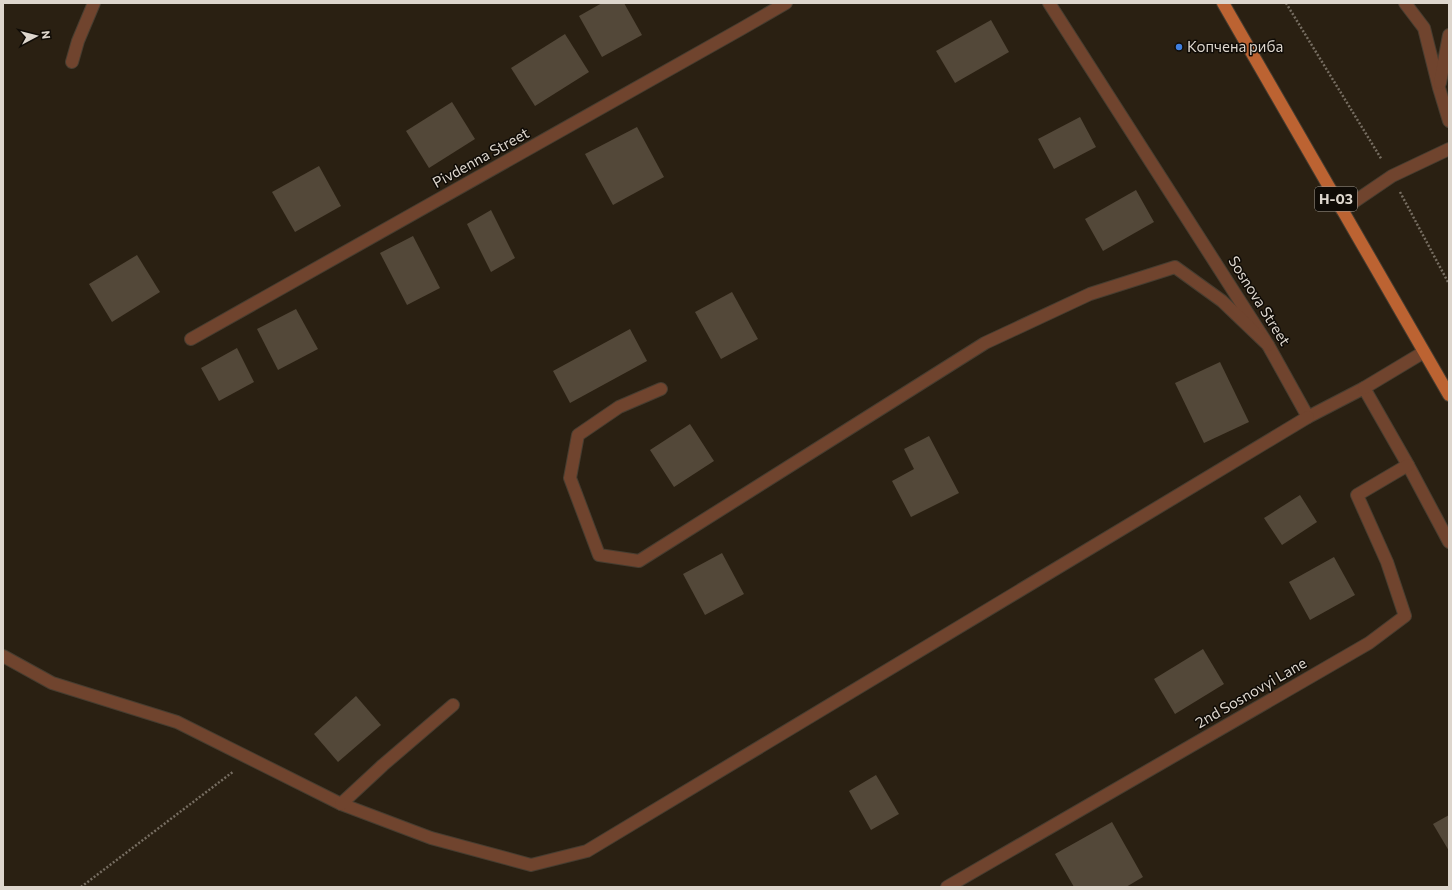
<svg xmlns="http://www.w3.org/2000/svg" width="1452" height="890" viewBox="0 0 1452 890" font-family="Commissioner,sans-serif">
<rect width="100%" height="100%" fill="#2a2012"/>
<!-- building -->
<g fill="#534839">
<polygon points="602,3 624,3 642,35 602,57 579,16"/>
<polygon points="991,20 1009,52 955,83 936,51"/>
<polygon points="565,34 589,72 535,106 511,68"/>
<polygon points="452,102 475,139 429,168 406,131"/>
<polygon points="1080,117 1096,147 1054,169 1038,139"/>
<polygon points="637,127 664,177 613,205 585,154"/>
<polygon points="319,166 341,206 295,232 272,192"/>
<polygon points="1136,190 1154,222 1103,251 1085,219"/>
<polygon points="491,210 515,258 491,272 467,224"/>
<polygon points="413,236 440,288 407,305 380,253"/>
<polygon points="137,255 160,292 112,322 89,284"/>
<polygon points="732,292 758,339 721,359 695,312"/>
<polygon points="296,309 318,349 278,370 257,329"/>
<polygon points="630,329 647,361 570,403 553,371"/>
<polygon points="237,348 254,382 219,401 201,368"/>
<polygon points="1220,362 1249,422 1204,443 1175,383"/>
<polygon points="690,424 714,461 674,487 650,450"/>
<polygon points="929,436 959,493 911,517 892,481 914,469 904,449"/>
<polygon points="1300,495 1317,522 1282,545 1264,518"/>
<polygon points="722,553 744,594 705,615 683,574"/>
<polygon points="1334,557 1355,595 1310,620 1289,582"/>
<polygon points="1203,649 1224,684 1175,714 1154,679"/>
<polygon points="356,696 381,725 338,762 314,734"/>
<polygon points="876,775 899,814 871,830 849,791"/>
<polygon points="1449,815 1449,851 1433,824"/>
<polygon points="1112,822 1143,877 1126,887 1074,887 1055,854"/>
</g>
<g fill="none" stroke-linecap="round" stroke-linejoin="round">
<defs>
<g id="minor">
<polyline points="1049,3 1268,345 1308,417 1364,388 1408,465 1449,542"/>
<polyline points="1405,3 1424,28 1439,88 1449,121"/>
<polyline points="72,62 78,41 94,3"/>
<polyline points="1440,83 1449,35"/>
<polyline points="1342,210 1392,176 1449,149"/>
<polyline points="191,339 741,29 786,3"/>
<polyline points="1364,388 1424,352"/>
<polyline points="661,389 619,407 578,435 570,478 599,555 639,561 985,343 1090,294 1175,267 1222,301 1268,345"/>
<polyline points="3,656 52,683 177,722 341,804 431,838 531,865 587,851 1308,417"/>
<polyline points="341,804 383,765 453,705"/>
<polyline points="947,887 1369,643 1405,616 1387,562 1357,495 1408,465"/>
</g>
<polyline id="major" points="1223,3 1449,395"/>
</defs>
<!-- minor casing -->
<use href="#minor" stroke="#473d30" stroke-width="14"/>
<!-- major casing -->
<use href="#major" stroke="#473d30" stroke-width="14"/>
<!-- path -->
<g stroke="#776e62" stroke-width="2.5" stroke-dasharray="2 2" stroke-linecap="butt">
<polyline points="1286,3 1382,160"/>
<polyline points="1400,192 1449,284"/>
<polyline points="81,887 234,771"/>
</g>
<!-- minor -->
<use href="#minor" stroke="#70442e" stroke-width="12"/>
<!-- major -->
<use href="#major" stroke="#bc6332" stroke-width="12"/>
</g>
<!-- markers -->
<circle fill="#3f7fe0" stroke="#0f0b06" stroke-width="1.5" cx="1179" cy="47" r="4"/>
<g text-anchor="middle" stroke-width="3" stroke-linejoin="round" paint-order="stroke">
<!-- shield labels -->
<rect fill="#0f0b06" stroke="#9f9991" stroke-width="1" x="1315" y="187" width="42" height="24" rx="3"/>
<g font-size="14" font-weight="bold" fill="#ddd6cd">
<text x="1336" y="204">Н-03</text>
</g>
<!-- poi labels -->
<g font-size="15" fill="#ddd6cd" stroke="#0f0b06" text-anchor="start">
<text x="1187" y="52">Копчена риба</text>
</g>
<!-- street labels -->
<g font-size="15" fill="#ddd6cd" stroke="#0f0b06">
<text transform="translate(481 158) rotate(-29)" y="5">Pivdenna Street</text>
<text transform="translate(1259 301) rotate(58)" y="5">Sosnova Street</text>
<text transform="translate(1251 693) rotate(-30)" y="5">2nd Sosnovyi Lane</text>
</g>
</g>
<!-- border -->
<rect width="1452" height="890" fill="none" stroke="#ddd6cd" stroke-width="8"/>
<!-- north arrow -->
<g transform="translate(36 36) rotate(83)" stroke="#0f0b06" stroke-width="3" paint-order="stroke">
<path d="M0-3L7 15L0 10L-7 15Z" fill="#ddd6cd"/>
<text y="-6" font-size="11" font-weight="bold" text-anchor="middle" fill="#ddd6cd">N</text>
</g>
</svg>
